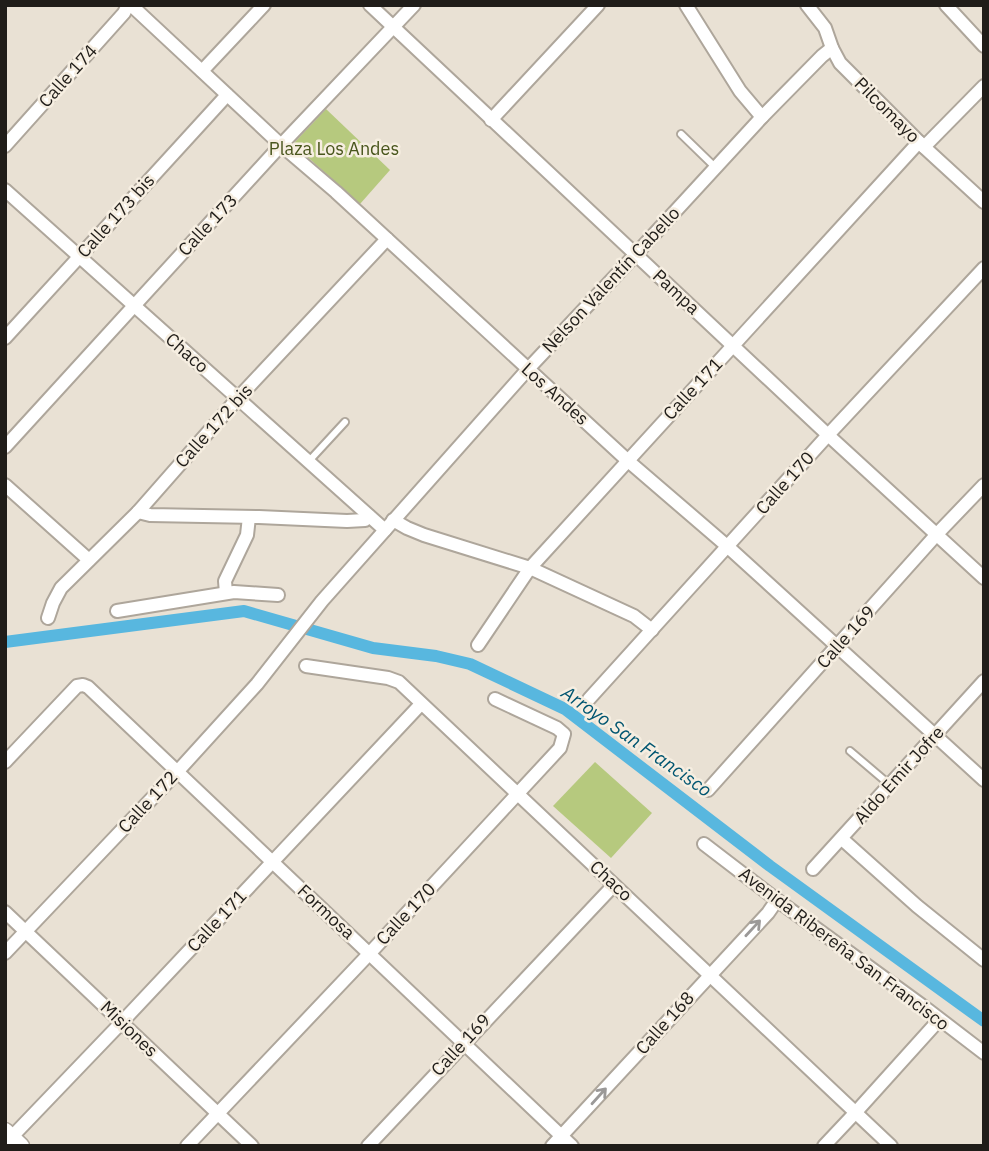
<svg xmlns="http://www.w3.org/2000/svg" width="989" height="1151" viewBox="0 0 989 1151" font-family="'IBM Plex Sans',sans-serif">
<rect width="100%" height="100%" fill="#e9e1d4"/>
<!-- green -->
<g fill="#b6c97e">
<polygon points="326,109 390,170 360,204 293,144"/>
<polygon points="595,762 652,813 611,858 553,806"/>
</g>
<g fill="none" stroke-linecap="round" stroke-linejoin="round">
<!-- canal -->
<polyline stroke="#58b7df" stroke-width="12" points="5,642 244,611 373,648 436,656 470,664 565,709 770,866 984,1021"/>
<defs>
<g id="service">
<polyline points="681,134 716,168"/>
<polyline points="309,461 345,422"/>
<polyline points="850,751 890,785"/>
</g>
<g id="minor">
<polyline points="131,5 281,145 336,192 627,460 727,546 984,780"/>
<polyline points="370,5 828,435 984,578"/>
<polyline points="686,5 740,91 762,117"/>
<polyline points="807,5 825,28 832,48 840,63 924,147 984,202"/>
<polyline points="946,5 984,46"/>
<polyline points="202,71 264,5"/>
<polyline points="491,120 598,5"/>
<polyline points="5,146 124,13 128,5"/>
<polyline points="924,147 984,86"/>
<polyline points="5,190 385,530"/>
<polyline points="5,338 227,95"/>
<polyline points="5,447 281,145 414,5"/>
<polyline points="5,485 89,560"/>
<polyline points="138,512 150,515 259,517 347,521 365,520 369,516"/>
<polyline points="393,520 407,528 424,535 530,568 634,616 652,630"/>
<polyline points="226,593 225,581 247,535 249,517"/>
<polyline points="117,611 234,592 278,595"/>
<polyline points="48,618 53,603 61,588 138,512 239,397 387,239"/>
<polyline points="478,645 530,568 919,142"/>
<polyline points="306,666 388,678 399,682 891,1146"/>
<polyline points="589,699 828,435 984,268"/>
<polyline points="5,762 77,686 83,685 88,687 572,1146"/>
<polyline points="708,790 937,534 984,485"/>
<polyline points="842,839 917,906 984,960"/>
<polyline points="704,844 777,900 924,1007 984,1053"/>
<polyline points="813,869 984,681"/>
<polyline points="5,912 252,1146"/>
<polyline points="5,953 178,771 257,684 322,601 528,369 636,254 762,117 822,56 832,48"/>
<polyline points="5,1144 122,1022 421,704"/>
<polyline points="187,1146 370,953 560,748 564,734 557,728 495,699"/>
<polyline points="368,1146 614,885"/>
<polyline points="552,1146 768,913 777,900"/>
<polyline points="824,1146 856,1112 939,1020"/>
</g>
<polyline id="tertiary" points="5,1131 21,1146"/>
</defs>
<!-- service casing -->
<use href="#service" stroke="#aea69b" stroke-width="10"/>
<!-- minor casing -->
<use href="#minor" stroke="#aea69b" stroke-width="16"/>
<!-- tertiary casing -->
<use href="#tertiary" stroke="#aea69b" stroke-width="19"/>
<!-- service -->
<use href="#service" stroke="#fff" stroke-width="6"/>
<!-- minor -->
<use href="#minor" stroke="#fff" stroke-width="12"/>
<!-- tertiary -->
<use href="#tertiary" stroke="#fff" stroke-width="16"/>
</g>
<!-- one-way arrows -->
<defs><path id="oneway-shaft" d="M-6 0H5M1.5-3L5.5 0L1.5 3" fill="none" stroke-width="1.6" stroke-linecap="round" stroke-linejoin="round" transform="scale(1.75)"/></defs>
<g stroke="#9b9998">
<use href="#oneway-shaft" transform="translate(753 928) rotate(-47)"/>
<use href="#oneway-shaft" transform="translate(599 1096) rotate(-48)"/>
</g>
<g text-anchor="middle" stroke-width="5" stroke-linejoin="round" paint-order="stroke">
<!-- street labels -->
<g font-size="18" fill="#201d19" stroke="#f6eee1">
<text transform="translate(68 76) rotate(-48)" y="6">Calle 174</text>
<text transform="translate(887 110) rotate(45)" y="6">Pilcomayo</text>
<text transform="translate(116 216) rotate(-48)" y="6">Calle 173 bis</text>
<text transform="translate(208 225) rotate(-47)" y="6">Calle 173</text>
<text transform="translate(611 280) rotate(-47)" y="6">Nelson Valentín Cabello</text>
<text transform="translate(676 292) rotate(43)" y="6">Pampa</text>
<text transform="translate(187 353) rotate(41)" y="6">Chaco</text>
<text transform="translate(693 389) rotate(-47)" y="6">Calle 171</text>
<text transform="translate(555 394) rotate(42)" y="6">Los Andes</text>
<text transform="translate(214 426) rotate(-48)" y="6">Calle 172 bis</text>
<text transform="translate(785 483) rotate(-48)" y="6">Calle 170</text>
<text transform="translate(846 637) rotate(-48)" y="6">Calle 169</text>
<text transform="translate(899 775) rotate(-48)" y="6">Aldo Emir Jofre</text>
<text transform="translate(148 802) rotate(-47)" y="6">Calle 172</text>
<text transform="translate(611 881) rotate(43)" y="6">Chaco</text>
<text transform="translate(326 912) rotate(43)" y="6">Formosa</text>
<text transform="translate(406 914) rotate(-47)" y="6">Calle 170</text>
<text transform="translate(217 921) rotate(-47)" y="6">Calle 171</text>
<text transform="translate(844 949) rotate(37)" y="6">Avenida Ribereña San Francisco</text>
<text transform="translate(665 1023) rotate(-48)" y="6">Calle 168</text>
<text transform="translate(129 1029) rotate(44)" y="6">Misiones</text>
<text transform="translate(461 1045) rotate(-47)" y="6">Calle 169</text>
</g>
<!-- park labels -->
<g font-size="18" fill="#49561d" stroke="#f6eee1">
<text x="334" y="155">Plaza Los Andes</text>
</g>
<!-- water labels -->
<g font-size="19" font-style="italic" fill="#015570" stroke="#f6eee1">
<text transform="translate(637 741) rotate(35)" y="7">Arroyo San Francisco</text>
</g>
</g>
<!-- border -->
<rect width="989" height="1151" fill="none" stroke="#201d19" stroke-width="14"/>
</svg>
